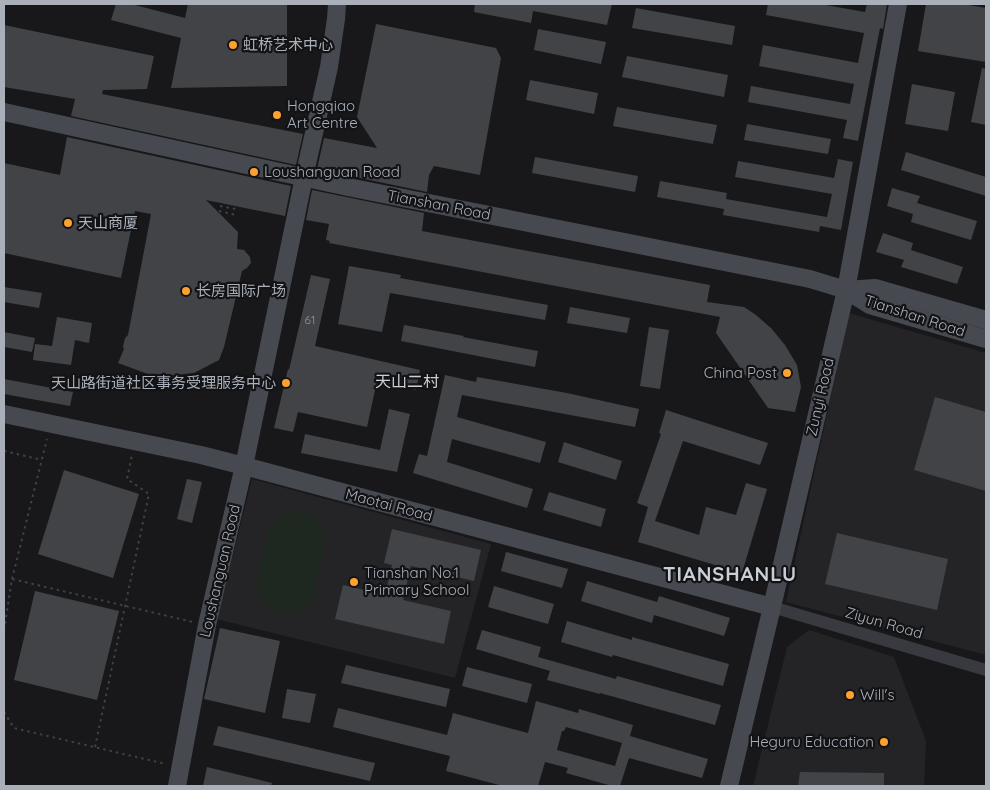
<svg xmlns="http://www.w3.org/2000/svg" width="990" height="790" viewBox="0 0 990 790" font-family="Quicksand,'Noto Sans SC',sans-serif">
<rect width="100%" height="100%" fill="#18181a"/>
<!-- built -->
<g fill="#242427">
<polygon points="849,313 986,353 986,655 786,602"/>
<polygon points="252,479 491,544 455,678 217,619"/>
<polygon points="809,630 894,657 926,741 924,786 753,786 787,647"/>
</g>
<!-- green -->
<polygon fill="#1f2820" points="291,511 312,514 324,527 326,540 314,596 310,604 299,614 283,616 268,608 261,598 256,583 269,528 280,516"/>
<!-- building -->
<g fill="#424347" fill-rule="evenodd">
<polygon points="116,4 131,4 185,18 188,4 287,4 287,86 171,88 181,38 111,20"/>
<polygon points="475,4 612,4 607,25 533,11 531,23 474,12"/>
<polygon points="768,4 820,4 865,12 867,4 887,4 883,29 880,28 858,141 843,138 847,120 748,102 751,86 850,104 854,84 759,66 763,45 858,63 864,33 766,15"/>
<polygon points="926,4 963,4 986,8 986,62 918,51"/>
<polygon points="636,8 735,26 732,45 632,28"/>
<polygon points="376,24 496,48 501,58 480,175 434,166 429,175 427,192 317,169 324,138 377,148 357,117"/>
<polygon points="4,25 154,56 147,89 103,90 102,94 303,134 296,165 71,116 75,99 4,87"/>
<polygon points="538,29 606,42 601,64 534,50"/>
<polygon points="627,56 728,75 724,97 622,77"/>
<polygon points="982,68 986,69 986,125 971,122"/>
<polygon points="530,80 598,93 594,114 526,100"/>
<polygon points="912,84 955,92 948,131 905,124"/>
<polygon points="617,107 717,125 713,144 613,126"/>
<polygon points="747,124 831,139 828,154 744,140"/>
<polygon points="67,137 291,186 285,216 206,200 238,232 237,249 244,250 250,257 251,263 247,268 242,271 224,347 219,360 194,373 156,377 118,363 124,349 123,347 125,338 128,335 151,214 135,211 121,278 4,253 4,163 60,175"/>
<polygon points="906,152 986,177 986,196 901,170"/>
<polygon points="535,157 638,176 635,192 532,173"/>
<polygon points="838,159 853,162 841,230 820,226 819,232 723,215 724,209 657,197 660,181 727,193 726,199 827,217 832,194 735,177 738,161 834,178"/>
<polygon points="892,188 920,196 917,203 977,221 971,240 911,222 913,214 887,206"/>
<polygon points="312,190 424,213 422,231 710,285 707,302 744,307 756,315 771,328 785,345 797,365 801,387 795,412 768,408 716,333 720,317 329,243 330,241 326,240 329,224 306,220"/>
<polygon points="883,233 913,243 911,250 963,267 957,284 901,267 904,260 876,252"/>
<polygon points="349,266 401,275 400,278 548,305 545,320 390,293 382,332 338,324"/>
<polygon points="311,275 330,279 315,346 420,370 416,390 377,381 367,427 298,412 293,432 274,428 288,369 289,370"/>
<polygon points="4,287 42,293 39,308 4,302"/>
<polygon points="570,307 630,318 627,333 567,323"/>
<polygon points="57,317 92,323 89,343 75,340 71,365 33,360 35,344 52,346"/>
<polygon points="404,325 464,336 463,337 538,351 535,367 401,341"/>
<polygon points="649,327 669,330 660,389 640,386"/>
<polygon points="4,332 35,338 32,352 4,347"/>
<polygon points="445,375 476,382 477,377 567,393 639,409 635,427 462,395 457,417 546,442 540,463 452,439 447,462 533,489 527,508 413,473 419,454 427,456"/>
<polygon points="4,379 73,392 70,406 4,394"/>
<polygon points="935,397 986,412 986,491 914,470"/>
<polygon points="389,409 410,414 397,472 301,453 305,434 380,450"/>
<polygon points="666,410 768,443 760,465 683,441 655,521 699,535 706,507 736,515 746,483 767,489 742,573 638,542 648,507 637,503 661,434 659,433"/>
<polygon points="564,442 622,461 616,480 558,462"/>
<polygon points="64,470 139,494 113,578 38,554"/>
<polygon points="187,479 202,482 192,523 177,519"/>
<polygon points="549,492 606,509 601,527 543,510"/>
<polygon points="392,529 481,550 474,581 411,566 403,600 451,611 444,644 335,619 343,585 385,595 392,565 384,563"/>
<polygon points="837,533 948,559 937,610 825,584"/>
<polygon points="506,552 568,569 562,588 501,571"/>
<polygon points="587,581 657,602 659,596 730,618 724,636 654,615 652,623 581,601"/>
<polygon points="494,586 554,604 548,624 488,607"/>
<polygon points="35,591 119,611 97,700 14,680"/>
<polygon points="567,621 632,640 632,637 729,664 723,686 613,655 612,657 561,642"/>
<polygon points="220,628 280,641 265,713 204,699"/>
<polygon points="482,630 541,647 538,657 616,679 617,676 721,705 715,725 600,693 600,694 547,680 550,671 476,649"/>
<polygon points="346,665 450,689 446,707 341,683"/>
<polygon points="467,667 532,684 527,703 462,686"/>
<polygon points="287,689 316,694 310,723 282,718"/>
<path d="M536,701l42,12 1,-4 54,16 -3,11 78,23 -6,19 -73,-20 -9,28h-8l-46,-13 2,-5 -23,-6 -7,24h-35l-57,-15 4,-15 -117,-29 5,-19 109,27 6,-22 75,20zM566,727l56,16 -7,23 -58,-16 5,-19h2z"/>
<polygon points="218,726 375,763 370,781 213,745"/>
<polygon points="207,767 272,783 271,786 203,786"/>
<polygon points="800,772 884,773 884,786 798,786"/>
</g>
<g fill="none" stroke-linecap="round" stroke-linejoin="round">
<!-- path -->
<g stroke="#3e4146" stroke-width="2" stroke-dasharray="2.5 4" stroke-linecap="butt">
<polyline points="220,206 236,209"/>
<polyline points="219,211 236,215"/>
<polyline points="4,451 42,460"/>
<polyline points="186,506 189,497 193,498 195,481"/>
<polyline points="191,507 193,498"/>
<polyline points="184,510 186,502"/>
<polyline points="12,579 47,439"/>
<polyline points="4,630 12,579 193,622"/>
<polyline points="4,712 14,728 166,764"/>
<polyline points="95,747 149,494 127,479 132,455"/>
</g>
<!-- street -->
<polyline stroke="#383a3f" stroke-width="12" points="772,607 986,670"/>
<!-- secondary -->
<g stroke="#46494f" stroke-width="18">
<polyline points="4,112 348,187 810,279 846,290 870,305 986,339"/>
<polyline points="846,290 875,288 986,320"/>
<polyline points="4,414 201,455 244,466 772,607"/>
<polyline points="177,786 207,625 244,466 304,177 329,67 336,19 337,4"/>
<polyline points="729,786 772,607 846,290 898,4"/>
</g>
</g>
<!-- markers -->
<g fill="#fca22d" stroke="#131315" stroke-width="2">
<circle cx="233" cy="45" r="5"/>
<circle cx="277" cy="115" r="5"/>
<circle cx="254" cy="172" r="5"/>
<circle cx="68" cy="223" r="5"/>
<circle cx="186" cy="291" r="5"/>
<circle cx="787" cy="373" r="5"/>
<circle cx="286" cy="383" r="5"/>
<circle cx="354" cy="582" r="5"/>
<circle cx="850" cy="695" r="5"/>
<circle cx="884" cy="742" r="5"/>
</g>
<g text-anchor="middle" stroke-width="4.5" stroke-linejoin="round" paint-order="stroke">
<!-- number labels -->
<g font-size="12" fill="#8f959d">
<text x="310" y="324">61</text>
</g>
<!-- poi labels -->
<g font-size="15" fill="#a9b0ba" stroke="#131315" text-anchor="start">
<text x="243" y="50">虹桥艺术中心</text>
<text x="287" y="111">Hongqiao<tspan x="287" dy="17">Art Centre</tspan></text>
<text x="264" y="177">Loushanguan Road</text>
<text x="78" y="228">天山商厦</text>
<text x="196" y="296">长房国际广场</text>
<text x="777" y="378" text-anchor="end">China Post</text>
<text x="276" y="388" text-anchor="end">天山路街道社区事务受理服务中心</text>
<text x="364" y="578">Tianshan No.1<tspan x="364" dy="17">Primary School</tspan></text>
<text x="860" y="700">Will's</text>
<text x="874" y="747" text-anchor="end">Heguru Education</text>
</g>
<!-- street labels -->
<g font-size="15" fill="#a9b0ba" stroke="#131315">
<text transform="translate(439 205) rotate(11)" y="5">Tianshan Road</text>
<text transform="translate(915 316) rotate(18)" y="5">Tianshan Road</text>
<text transform="translate(820 397) rotate(-77)" y="5">Zunyi Road</text>
<text transform="translate(389 505) rotate(15)" y="5">Maotai Road</text>
<text transform="translate(220 571) rotate(-77)" y="5">Loushanguan Road</text>
<text transform="translate(884 623) rotate(16)" y="5">Ziyun Road</text>
</g>
<!-- neighbourhood labels -->
<g font-size="16" fill="#cacfd6" stroke="#131315">
<text x="407" y="387">天山二村</text>
</g>
<!-- district labels -->
<g font-size="20" font-weight="bold" letter-spacing="1" fill="#cacfd6" stroke="#131315">
<text x="730" y="581">TIANSHANLU</text>
</g>
</g>
<!-- border -->
<rect width="990" height="790" fill="none" stroke="#a9b0ba" stroke-width="10"/>
</svg>
